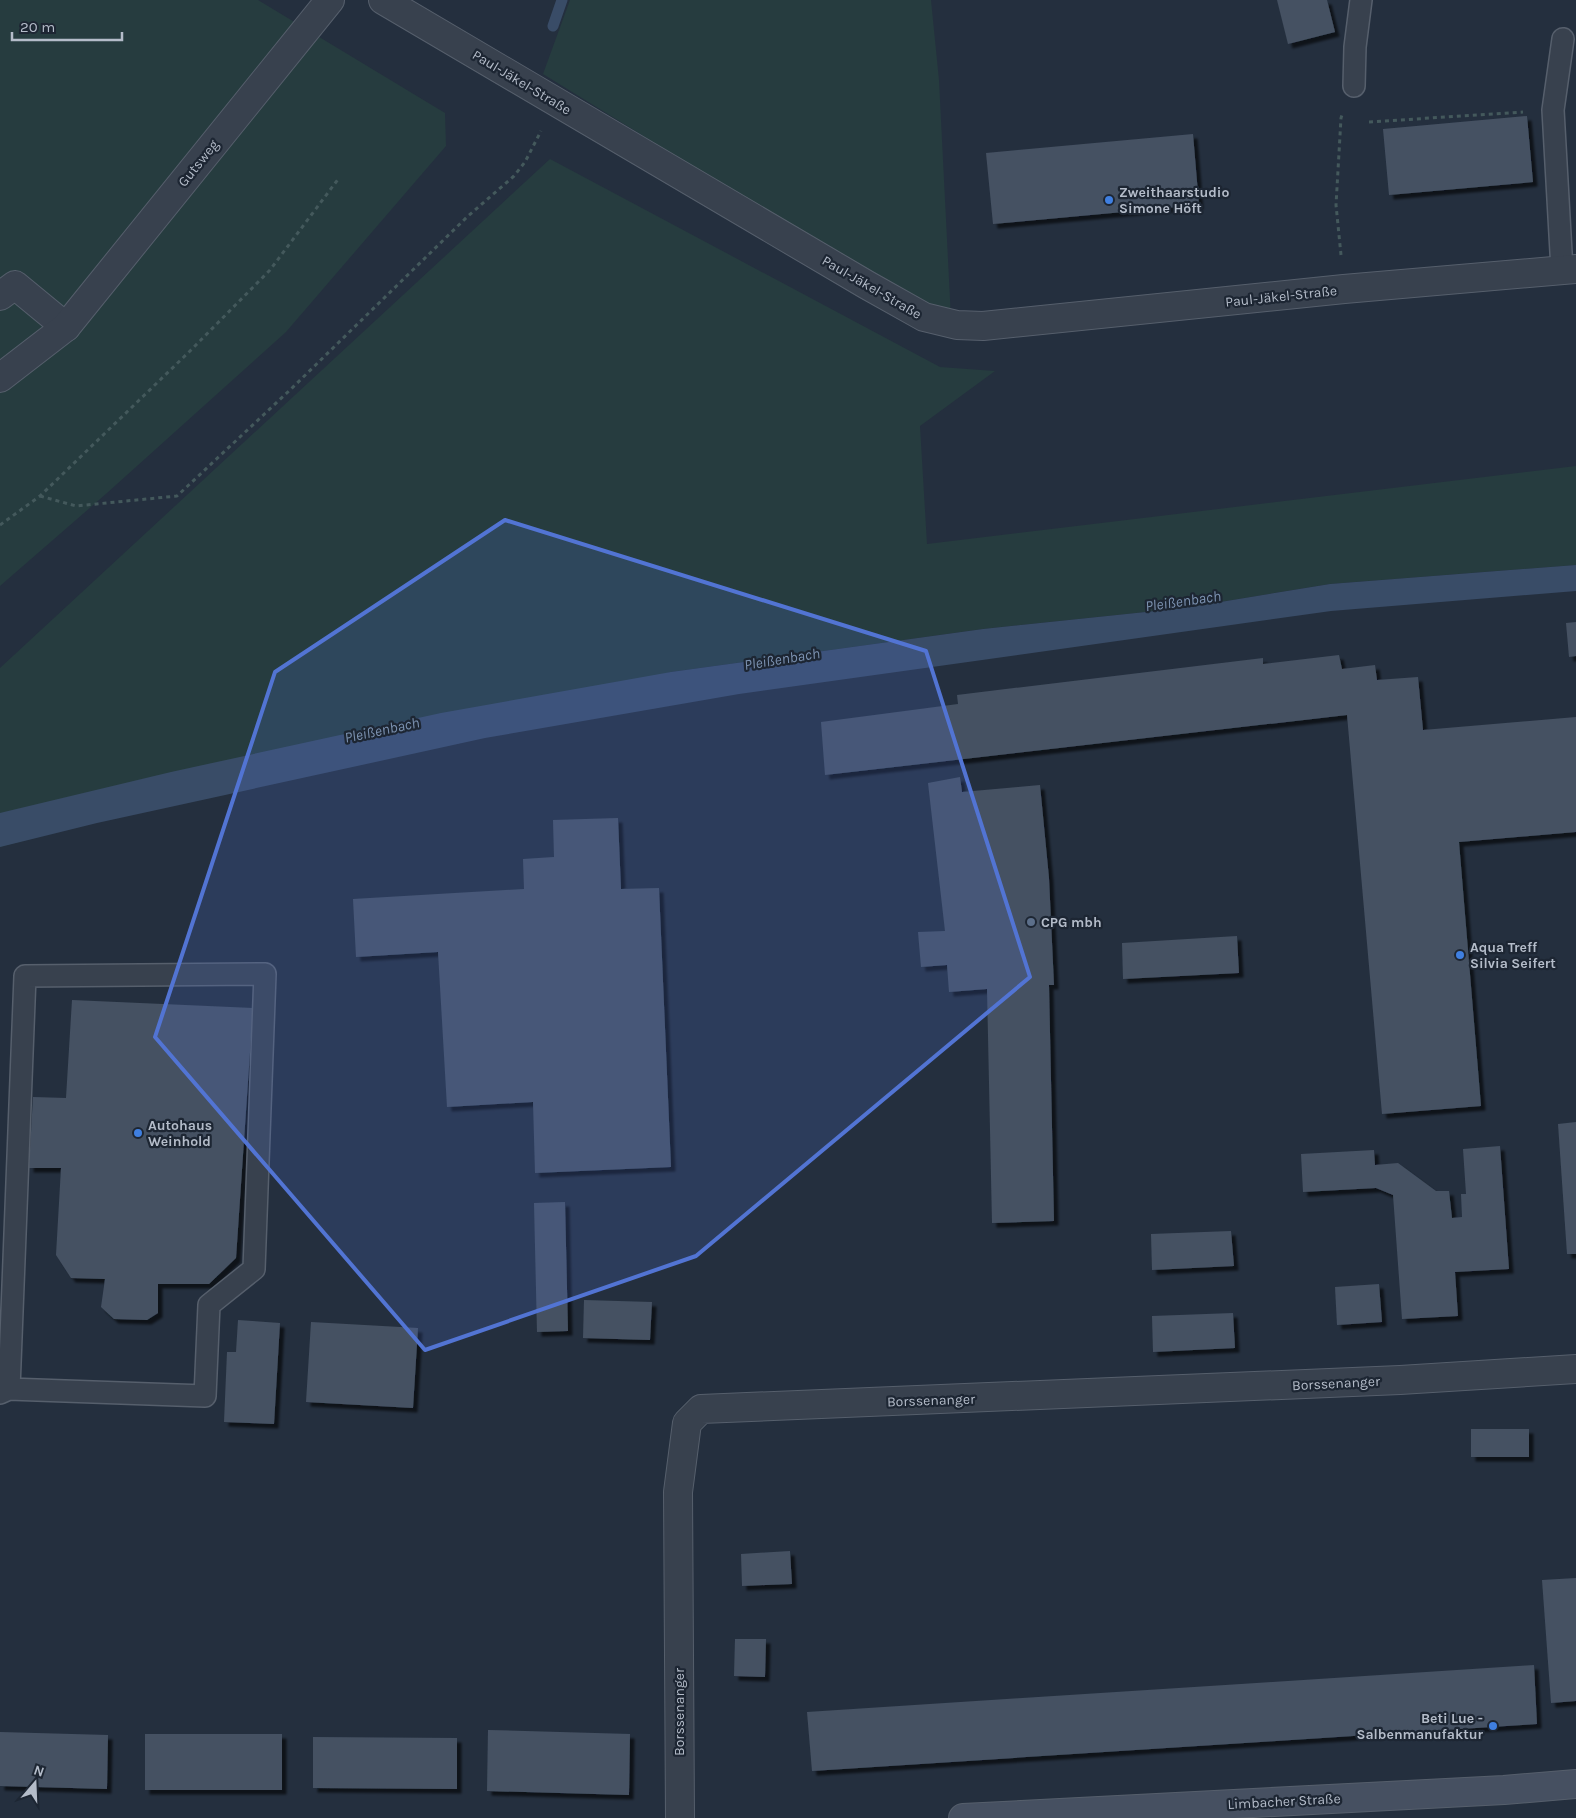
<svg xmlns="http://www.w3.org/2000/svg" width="1576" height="1818" viewBox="0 0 1576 1818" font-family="Karla,sans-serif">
<defs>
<filter id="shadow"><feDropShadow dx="4.5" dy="4.5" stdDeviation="1" flood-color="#0009"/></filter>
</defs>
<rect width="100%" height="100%" fill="#242f3e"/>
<!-- green -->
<g fill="#263c3f">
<polygon points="0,0 258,0 445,113 446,146 286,332 107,493 0,586"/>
<polygon points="570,0 931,0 939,80 951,319 875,279 543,74"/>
<polygon points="550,159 940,367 995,371 920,426 927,544 1576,466 1576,565 1330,584 1184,608 983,629 671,672 0,847 0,668"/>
</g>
<!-- water -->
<polygon fill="#394c67" points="1576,565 1576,591 1331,611 739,694 485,738 97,823 0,847 0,813 4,812 171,772 441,713 671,672 983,629 1184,608 1330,584"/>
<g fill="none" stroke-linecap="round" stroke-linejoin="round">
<!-- stream -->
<polyline stroke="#394c67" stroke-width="11" points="553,26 562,0"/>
</g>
<!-- building -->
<g fill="#455162" filter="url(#shadow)">
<polygon points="1277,0 1327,0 1335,32 1288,44"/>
<polygon points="1527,116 1533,182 1389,195 1383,129"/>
<polygon points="1193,134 1199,205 993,224 986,153"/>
<polygon points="1576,622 1576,656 1569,657 1566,623"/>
<polygon points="1339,655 1342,669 1375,665 1377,680 1418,677 1423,730 1576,717 1576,832 1459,842 1481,1106 1382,1114 1347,715 825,775 821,722 958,704 957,695 1263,658 1263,664"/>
<polygon points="960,777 962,792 1040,785 1049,878 1054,985 1049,985 1054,1221 992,1223 987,989 949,992 947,965 921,967 918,932 945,931 928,783"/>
<polygon points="618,818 621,889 659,888 671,1167 535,1173 533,1102 447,1107 438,952 356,957 353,899 524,889 523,859 554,857 553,820"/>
<polygon points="1237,936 1239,973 1123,979 1122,943"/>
<polygon points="72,1000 253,1008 236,1258 209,1284 158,1284 158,1313 147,1320 114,1319 101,1307 105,1279 71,1278 56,1255 61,1168 29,1168 33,1097 66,1098"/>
<polygon points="1576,1122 1576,1254 1567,1254 1558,1124"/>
<polygon points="1500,1146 1509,1269 1455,1272 1458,1316 1402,1319 1393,1195 1376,1188 1303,1192 1301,1154 1374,1150 1375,1165 1398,1163 1436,1191 1449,1191 1452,1218 1462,1217 1461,1194 1466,1194 1463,1149"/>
<polygon points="565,1202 568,1331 537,1332 534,1203"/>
<polygon points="1231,1231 1234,1266 1152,1270 1151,1234"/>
<polygon points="1379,1284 1382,1322 1337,1325 1335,1287"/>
<polygon points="584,1300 652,1302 650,1340 583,1338"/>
<polygon points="1233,1313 1235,1348 1153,1352 1152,1316"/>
<polygon points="238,1320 280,1323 274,1424 224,1422 227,1352 236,1352"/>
<polygon points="311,1322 418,1328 413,1408 306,1402"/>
<rect x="1471" y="1429" width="58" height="28"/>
<polygon points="790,1551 792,1584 742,1586 741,1554"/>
<polygon points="1576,1578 1576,1701 1551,1703 1542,1580"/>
<polygon points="735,1639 766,1639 765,1677 734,1676"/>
<polygon points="1534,1665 1537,1724 812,1771 807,1712"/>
<polygon points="488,1730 630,1734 629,1795 487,1791"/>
<polygon points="0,1732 108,1735 107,1789 0,1786"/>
<rect x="145" y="1734" width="137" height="56"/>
<polygon points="313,1737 457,1738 457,1789 313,1788"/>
</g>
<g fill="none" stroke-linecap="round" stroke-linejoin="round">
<defs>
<g id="service">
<polyline points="1354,86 1355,47 1361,0"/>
<polyline points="1562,270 1553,110 1563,39"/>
<polyline points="0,1393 9,1389 205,1396 209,1305 254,1269 265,974 25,976 9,1389"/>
</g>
<g id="minor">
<polyline points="0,296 15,285 66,327"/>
<polyline points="0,378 66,327 330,0"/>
<polyline points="680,1818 678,1492 687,1423 701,1409 1400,1380 1576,1369"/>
</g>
<polyline id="tertiary" points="383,0 867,285 924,317 957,325 983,326 1344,289 1576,269"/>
<polyline id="secondary" points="963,1818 1504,1790 1576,1784"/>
</defs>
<!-- service casing -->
<use href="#service" stroke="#565f6c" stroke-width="24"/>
<!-- minor casing -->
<use href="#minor" stroke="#565f6c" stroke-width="30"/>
<!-- tertiary casing -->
<use href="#tertiary" stroke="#565f6c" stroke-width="30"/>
<!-- secondary casing -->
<use href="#secondary" stroke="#565f6c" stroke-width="30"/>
<!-- path -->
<g stroke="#44595c" stroke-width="3" stroke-dasharray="4 4" stroke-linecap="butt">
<polyline points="1369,122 1523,112"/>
<polyline points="1341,255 1336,205 1341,118 1343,112"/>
<polyline points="40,496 76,506 177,496 290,390 467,217 514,176 525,162 541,131"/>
<polyline points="0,525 40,496 190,351 270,270 339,178"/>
</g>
<!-- service -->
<use href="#service" stroke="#38414e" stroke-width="21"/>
<!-- minor -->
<use href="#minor" stroke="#38414e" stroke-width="28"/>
<!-- tertiary -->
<use href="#tertiary" stroke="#38414e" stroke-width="28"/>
<!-- secondary -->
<use href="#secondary" stroke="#465061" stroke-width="28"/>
</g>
<!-- marked area -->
<path fill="#5274d3" fill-opacity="0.2" stroke="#5274d3" stroke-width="4" stroke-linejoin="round" d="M505,520l421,131 104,326 -334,279 -271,94 -270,-313 120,-365z"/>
<!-- markers -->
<g fill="#3f7fe0" stroke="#1d2633" stroke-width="2">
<circle cx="1109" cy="200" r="5"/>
<circle cx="1460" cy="955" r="5"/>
<circle cx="138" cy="1133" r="5"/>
<circle cx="1493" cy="1726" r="5"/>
</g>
<circle fill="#5c6f8a" stroke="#1d2633" stroke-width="2" cx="1031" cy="922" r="5"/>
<g text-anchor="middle" stroke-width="4.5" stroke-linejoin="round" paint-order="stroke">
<!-- street labels -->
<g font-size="14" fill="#b4bcc9" stroke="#1d2633">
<text transform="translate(522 82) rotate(31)" y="5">Paul-Jäkel-Straße</text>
<text transform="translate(198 163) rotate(-51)" y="5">Gutsweg</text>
<text transform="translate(872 287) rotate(30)" y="5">Paul-Jäkel-Straße</text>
<text transform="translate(1281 296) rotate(-6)" y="5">Paul-Jäkel-Straße</text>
<text transform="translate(1336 1383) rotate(-3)" y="5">Borssenanger</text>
<text transform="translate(931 1400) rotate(-2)" y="5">Borssenanger</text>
<text transform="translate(679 1712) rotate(-90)" y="5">Borssenanger</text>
<text transform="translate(1284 1801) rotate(-3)" y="5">Limbacher Straße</text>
</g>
<!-- poi labels -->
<g font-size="14" font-weight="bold" fill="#b4bcc9" stroke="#1d2633" text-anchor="start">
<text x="1119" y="197">Zweithaarstudio<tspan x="1119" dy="16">Simone Höft</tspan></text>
<text x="1041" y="927">CPG mbh</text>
<text x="1470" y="952">Aqua Treff<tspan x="1470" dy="16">Silvia Seifert</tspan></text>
<text x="148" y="1130">Autohaus<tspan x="148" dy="16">Weinhold</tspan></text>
<text x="1483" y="1723" text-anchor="end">Beti Lue -<tspan x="1483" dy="16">Salbenmanufaktur</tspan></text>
</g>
<!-- water labels -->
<g font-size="15" font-style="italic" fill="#7c92b1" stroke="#1d2633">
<text transform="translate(1183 601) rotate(-8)" y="5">Pleißenbach</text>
<text transform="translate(782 659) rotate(-9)" y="5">Pleißenbach</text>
<text transform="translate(382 730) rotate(-12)" y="5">Pleißenbach</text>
</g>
</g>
<!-- north arrow -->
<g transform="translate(35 1783) rotate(19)" stroke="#1d2633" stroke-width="4" paint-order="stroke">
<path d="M0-4L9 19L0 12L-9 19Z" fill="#b4bcc9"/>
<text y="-8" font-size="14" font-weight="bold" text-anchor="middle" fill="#b4bcc9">N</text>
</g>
<!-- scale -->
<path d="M12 32v8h110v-8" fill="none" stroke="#b4bcc9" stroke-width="2.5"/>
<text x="20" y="32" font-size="15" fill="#b4bcc9" stroke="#1d2633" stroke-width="4" paint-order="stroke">20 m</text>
</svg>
